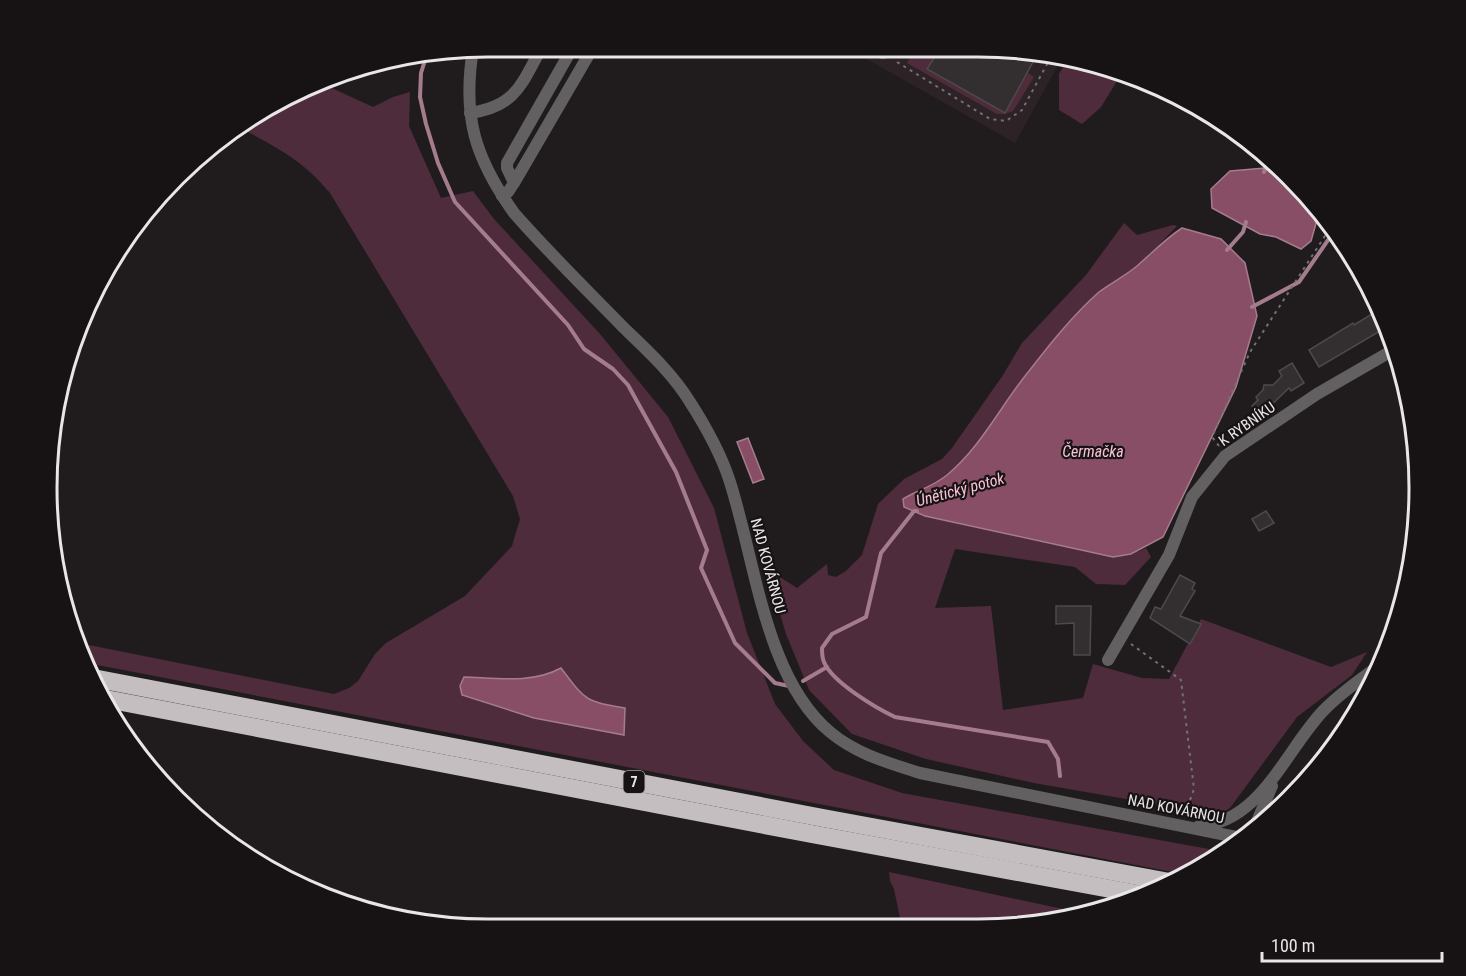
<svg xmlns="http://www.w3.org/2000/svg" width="1466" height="976" viewBox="0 0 1466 976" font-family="'Roboto Condensed',sans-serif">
<rect width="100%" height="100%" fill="#201c1d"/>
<!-- built -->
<polygon fill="#2d2327" points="849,49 1036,50 1062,58 1015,143"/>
<!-- green -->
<g fill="#4f2c3b" fill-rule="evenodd">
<polygon points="914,49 936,50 936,54 928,70 1004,112 1027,72 1034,77 1013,111 1005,114 997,114 907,63"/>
<polygon points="1067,60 1120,76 1101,107 1082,124 1059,110 1059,74"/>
<path d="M323,81v3l50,23 20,-10 17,-5 -1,34 32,72 32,-7 21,28 106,115 68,83 46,91 33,125 28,71 28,37 31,29 68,23 312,57 3,7 -29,18 -1101,-212 -8,-20 255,51 15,-6 9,-7 17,-27 11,-11 79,-47 47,-50 8,-27 -7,-23 -183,-303c-29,-35 -55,-46 -93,-67l5,-5zM561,669c25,32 23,31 63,39l-1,27 -89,-17 -70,-40c32,0 68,6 97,-9z"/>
<polygon points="1124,223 1137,235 1173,225 1177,226 1145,259 1066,327 1028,372 973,450 960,464 931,487 914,492 904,507 925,516 1113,557 1131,555 1146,548 1151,557 1125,585 1096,584 1075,567 955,549 935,608 991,606 1003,710 1083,698 1093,664 1142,678 1169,679 1201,619 1331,667 1367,652 1352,675 1297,717 1230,808 1218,815 1034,783 926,759 852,734 809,690 786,634 766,568 797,588 827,564 828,575 836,577 846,571 862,555 878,504 904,479 942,459 952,448 1003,375 1022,343 1086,275"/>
<polygon points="889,872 1091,915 1007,929 902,928 894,889 890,881"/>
</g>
<!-- water -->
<g fill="#884e66" stroke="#a57c8d" stroke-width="1.5">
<polygon points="1265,168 1282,170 1305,195 1317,220 1311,241 1301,249 1276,237 1260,234 1212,208 1211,189 1230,171"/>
<path d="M1182,228l39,11 24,24 12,53 -21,71 -73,150 -32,17 -18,3 -188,-41 -21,-9 -1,-8c16,-10 28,-11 44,-24 34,-28 54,-70 82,-104 21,-27 44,-56 70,-79 12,-9 26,-16 38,-26 15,-13 28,-27 45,-38z"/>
<polygon points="748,438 764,479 753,483 737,442"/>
<path d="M561,668c25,33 23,33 64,40l-1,27 -90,-17 -72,-23 -2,-9 4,-9c32,1 68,7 97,-9z"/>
</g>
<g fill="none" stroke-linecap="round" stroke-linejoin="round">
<!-- stream -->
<g stroke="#a57c8d" stroke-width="4">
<polyline points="426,57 421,73 420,97 426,124 438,163 455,202 568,325 584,349 613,369 628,385 676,472 707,550 701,568 735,643 775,683 789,686"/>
<polyline points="1264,172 1269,156"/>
<polyline points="1227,250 1243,232 1246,222"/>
<polyline points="1252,307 1299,282 1335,230"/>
<path d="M917,511h-3l-33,42 -15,64 -34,17 -10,14c0,4 0,10 2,14 8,20 52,46 71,55l153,25 10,17 2,17"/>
<polyline points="803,681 827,667"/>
</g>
</g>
<!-- building -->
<g fill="#332f30" stroke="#4e494a" stroke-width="1.5">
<polygon points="939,50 1036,50 1039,51 1005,113 927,69"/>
<polygon points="1380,309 1387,327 1319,367 1309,350 1353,323 1354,325"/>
<polygon points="1292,363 1304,383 1291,391 1289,388 1261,415 1252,406 1258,400 1256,397 1263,390 1264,385 1273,385 1282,376 1279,371"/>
<polygon points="1266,511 1274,523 1259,531 1252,519"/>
<polygon points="1180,575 1195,583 1192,589 1195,591 1180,616 1201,624 1190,644 1150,618 1155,607 1161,609"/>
<polygon points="1056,606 1091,606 1090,655 1074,655 1074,623 1056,624"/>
</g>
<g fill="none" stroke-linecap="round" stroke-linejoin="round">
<!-- path -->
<g stroke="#757172" stroke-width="2" stroke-dasharray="3 4.5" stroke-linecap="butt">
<polyline points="897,62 990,119 1006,121 1022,110 1052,55"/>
<polyline points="1219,446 1212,437 1250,352 1332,225"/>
<polyline points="1131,644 1181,680 1194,789 1185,814"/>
</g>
<!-- minor -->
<g stroke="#626061" stroke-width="12">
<path d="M473,49c-11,68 2,109 41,164 35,40 73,77 110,115 24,23 49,46 66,74 16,25 30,50 39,77 26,78 35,198 101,253 26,22 59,31 90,41l326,66"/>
<polyline points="872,49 883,53 899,49"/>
<path d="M470,113c47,-7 51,-29 72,-66"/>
<polyline points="502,196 508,192 514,183 588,56 573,47 507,163 507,168 514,183"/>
<polyline points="1108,660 1169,555 1192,497 1225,456 1317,394 1395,349"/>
<path d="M1199,826c61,-3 87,-76 124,-115 17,-18 38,-32 57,-46"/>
<polyline points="1252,833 1272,786"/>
</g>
<!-- highway -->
<g stroke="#c4bec0" stroke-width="18">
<polyline points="93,678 823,818 1175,883"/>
<polyline points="101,698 817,835 1143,895"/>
</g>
</g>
<g text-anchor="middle" stroke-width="4.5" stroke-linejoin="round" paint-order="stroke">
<!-- shield labels -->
<rect fill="#171314" stroke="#aaa7a8" stroke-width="1.5" x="623.5" y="771" width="21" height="22" rx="4.5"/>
<g font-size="14" font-weight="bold" fill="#e9e6e7">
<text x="634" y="787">7</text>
</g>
<!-- street labels -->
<g font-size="15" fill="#e9e6e7" stroke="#171314">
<text transform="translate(1247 424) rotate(-35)" y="5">K RYBNÍKU</text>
<text transform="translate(768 566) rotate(75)" y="5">NAD KOVÁRNOU</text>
<text transform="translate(1176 809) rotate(11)" y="5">NAD KOVÁRNOU</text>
</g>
<!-- water labels -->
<g font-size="16" font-style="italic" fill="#f8c1d6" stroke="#171314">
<text x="1093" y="457">Čermačka</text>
<text transform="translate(960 489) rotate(-15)" y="6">Únětický potok</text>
</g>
</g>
<!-- crop -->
<path d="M0 0H1466V976H0ZM488 57H978A431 431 0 0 1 1409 488V488A431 431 0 0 1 978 919H488A431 431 0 0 1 57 488V488A431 431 0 0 1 488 57Z" fill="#171314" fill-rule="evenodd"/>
<path fill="none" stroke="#e9e6e7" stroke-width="3" d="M488 57H978A431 431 0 0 1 1409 488V488A431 431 0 0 1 978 919H488A431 431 0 0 1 57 488V488A431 431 0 0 1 488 57Z"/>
<!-- scale -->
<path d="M1262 952v9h180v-9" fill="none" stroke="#e9e6e7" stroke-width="3"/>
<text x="1271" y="952" font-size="18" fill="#e9e6e7" stroke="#171314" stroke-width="4.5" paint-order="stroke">100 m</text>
</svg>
